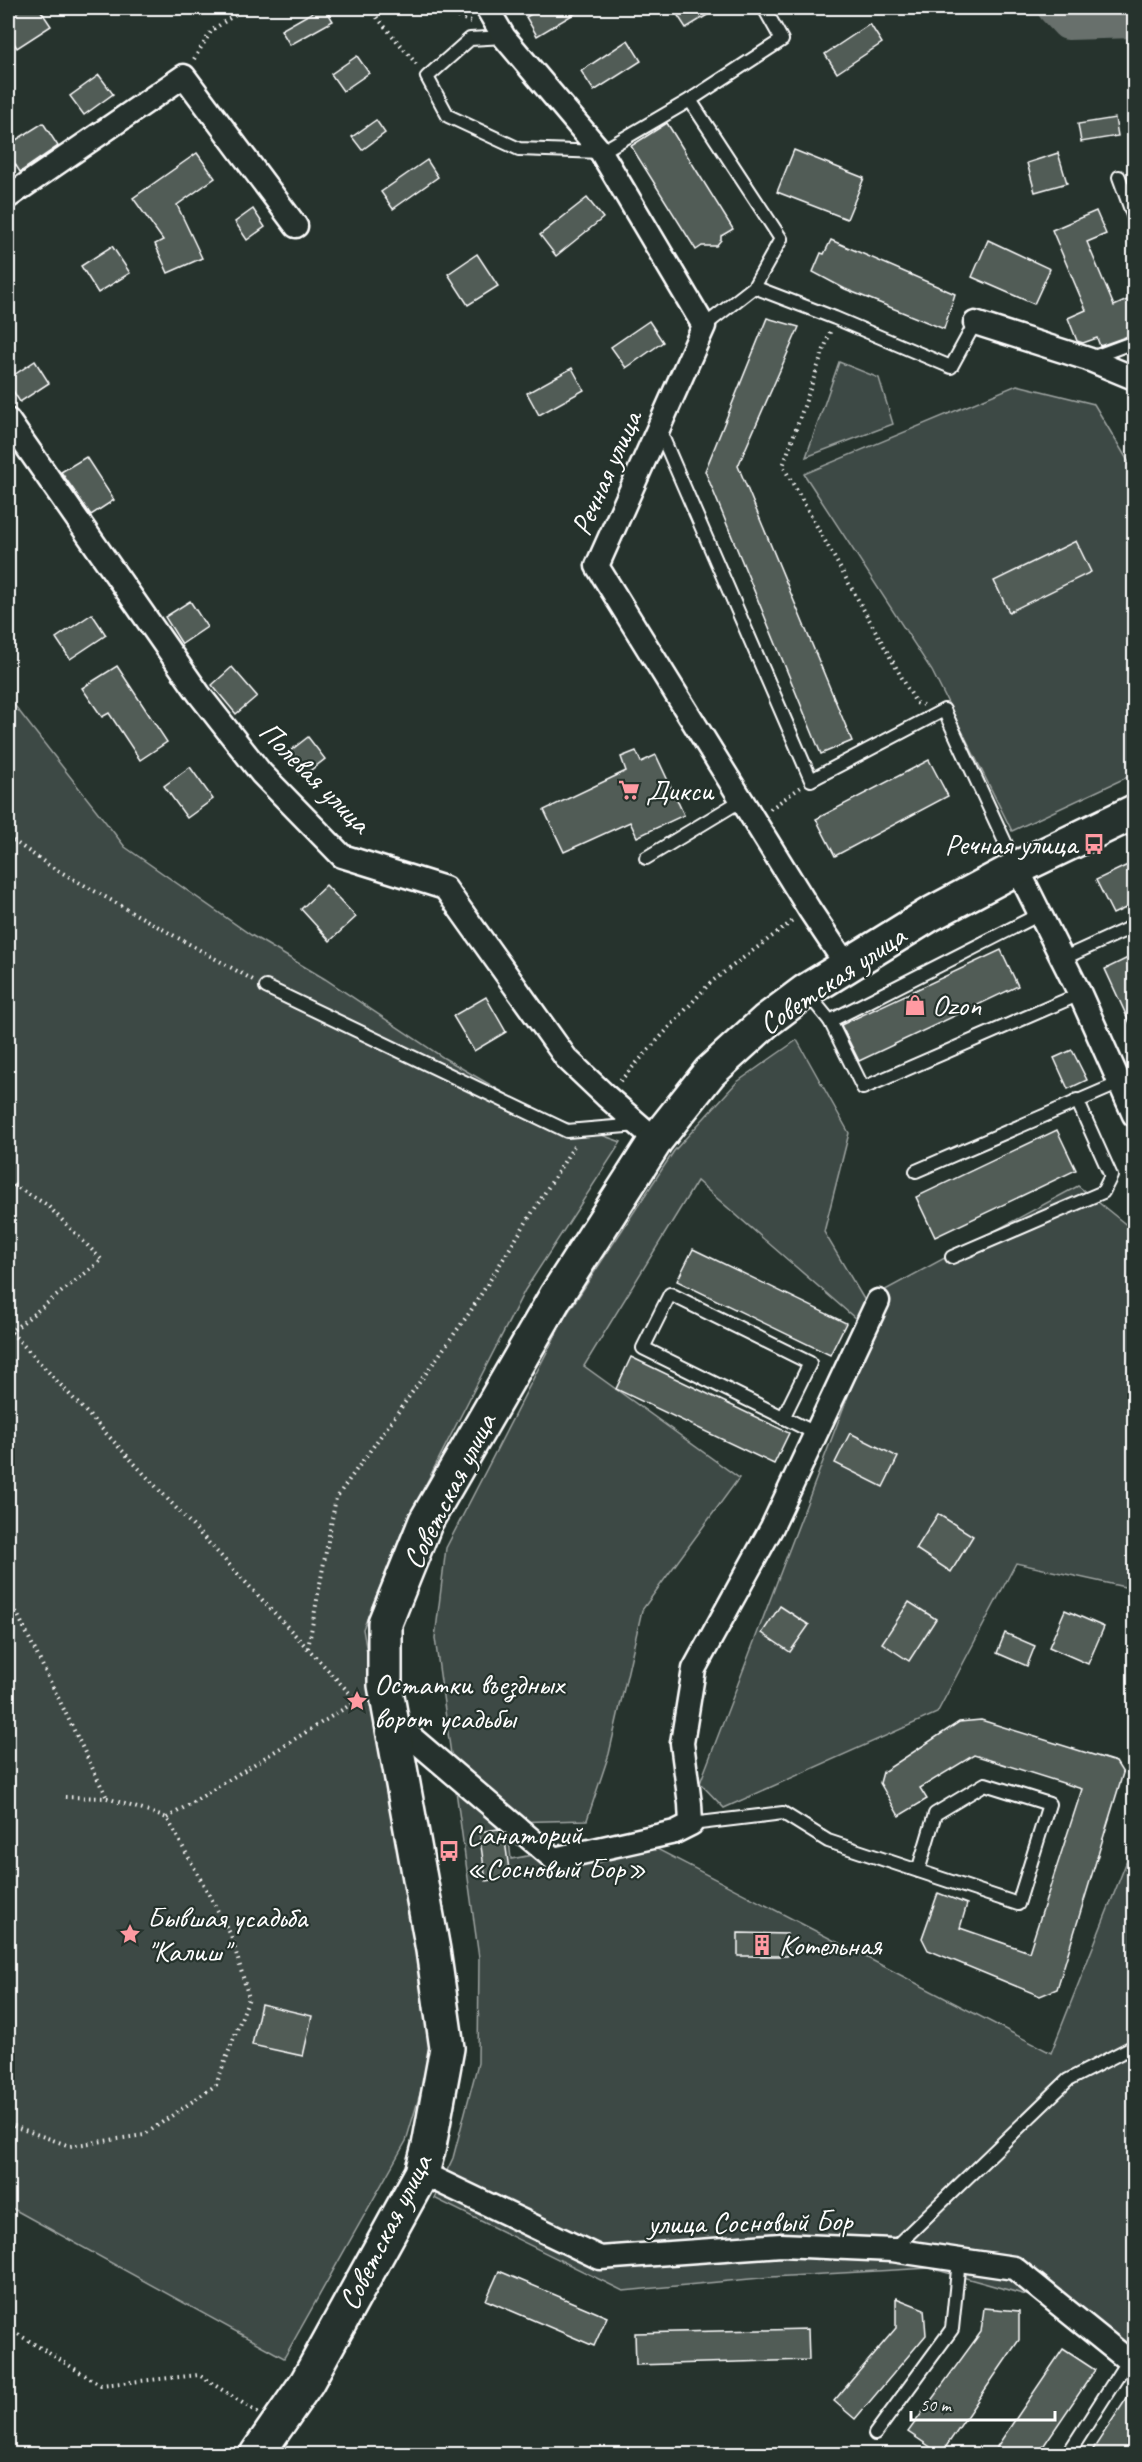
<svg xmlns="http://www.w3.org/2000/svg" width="1142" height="2462" viewBox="0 0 1142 2462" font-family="Caveat,sans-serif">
<rect width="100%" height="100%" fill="#26332d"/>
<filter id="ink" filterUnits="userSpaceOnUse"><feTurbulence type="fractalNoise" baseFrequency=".0167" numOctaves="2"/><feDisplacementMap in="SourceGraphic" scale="12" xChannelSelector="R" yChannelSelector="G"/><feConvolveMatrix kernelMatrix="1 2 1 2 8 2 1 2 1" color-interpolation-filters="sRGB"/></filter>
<g filter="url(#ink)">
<!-- green -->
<g fill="#3e4944" stroke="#9ea4a2" stroke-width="1.5">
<polygon points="839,362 879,378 893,424 806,457"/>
<polygon points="1017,385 1094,404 1134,471 1134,774 1012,831 932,671 804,474"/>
<polygon points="8,697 125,847 251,935 325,979 444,1058 537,1112 621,1142 525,1290 403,1529 363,1629 434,2047 406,2141 284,2358 8,2206"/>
<polygon points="797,1040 849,1133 824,1232 865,1301 1078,1186 1134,1231 1134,1589 1016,1563 937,1713 724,1808 700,1783 872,1333 697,1181 584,1366 739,1478 642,1610 609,1754 587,1820 507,1822 511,1859 632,1836 1051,2053 1134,1843 1134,2359 1062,2305 930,2268 771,2277 623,2291 434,2198 453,2158 478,2063 479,1958 435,1638 446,1548 565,1317 674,1151 737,1082"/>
</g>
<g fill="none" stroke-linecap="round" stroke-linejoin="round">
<!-- river -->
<polyline stroke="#67706c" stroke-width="34" points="1054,8 1068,23 1134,21"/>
</g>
<!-- building -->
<g fill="#515c57" stroke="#fff" stroke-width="1.5">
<polygon points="23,8 39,8 51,26 17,48 8,34 8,17"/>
<polygon points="320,8 325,8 333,21 290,45 281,30"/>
<polygon points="542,8 584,8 537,36 526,17"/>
<polygon points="673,8 719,8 686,28"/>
<polygon points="870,24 882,43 837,73 825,54"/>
<polygon points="628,40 641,61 594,91 581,71"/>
<polygon points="357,56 369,73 343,91 331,74"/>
<polygon points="99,75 113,94 84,115 70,96"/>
<polygon points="1115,118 1118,136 1081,142 1078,124"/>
<polygon points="376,120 385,133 362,150 352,137"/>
<polygon points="43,123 58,146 20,172 8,153 8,145"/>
<polygon points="667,123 733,229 721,236 721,240 716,246 702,246 696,250 631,146"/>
<polygon points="794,150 864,178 847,219 777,192"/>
<polygon points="197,153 215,178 177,205 202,258 168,273 155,244 163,240 133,198"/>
<polygon points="1058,153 1067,183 1035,192 1027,163"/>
<polygon points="427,160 438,177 393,209 381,192"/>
<polygon points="587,198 603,218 556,256 540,235"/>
<polygon points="253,209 265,227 247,240 235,222"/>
<polygon points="1096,211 1106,234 1087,242 1114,306 1134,297 1134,334 1100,346 1097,338 1083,343 1077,341 1068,318 1086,310 1052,230"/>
<polygon points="831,240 955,294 944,329 845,289 813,272 821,253 824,254"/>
<polygon points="988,240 1050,269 1034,304 972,277"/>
<polygon points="112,246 130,273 98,293 81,266"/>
<polygon points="477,254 498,286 468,305 448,274"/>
<polygon points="767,318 799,327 738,466 852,741 821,754 705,471"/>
<polygon points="649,321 663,342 626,368 611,347"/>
<polygon points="35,361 49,383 20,402 8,383 8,379"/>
<polygon points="572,368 584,390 539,415 527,393"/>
<polygon points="86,457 114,500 91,515 61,472"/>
<polygon points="1076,541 1091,572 1009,612 994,581"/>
<polygon points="190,601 207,627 182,644 165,617"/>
<polygon points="92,614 106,635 70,659 56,638"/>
<polygon points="117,666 167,742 140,760 109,713 102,717 82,688"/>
<polygon points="232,667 257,696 236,714 212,685"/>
<polygon points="308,737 325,759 302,777 285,755"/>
<polygon points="636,751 641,762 656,755 684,815 637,837 630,822 564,852 544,810 626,771 621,757"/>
<polygon points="929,760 948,796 835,856 816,819"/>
<polygon points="190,767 213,799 187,818 164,786"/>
<polygon points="1134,862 1134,904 1113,914 1096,880"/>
<polygon points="326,885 356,917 330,941 301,909"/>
<polygon points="1001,950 1018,986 859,1061 841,1025"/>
<polygon points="1134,955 1134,1032 1105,969"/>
<polygon points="486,997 506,1032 474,1051 453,1016"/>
<polygon points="1072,1050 1087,1080 1068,1089 1054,1058"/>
<polygon points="1057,1130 1076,1170 935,1237 916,1197"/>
<polygon points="693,1249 846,1323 830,1355 677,1281"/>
<polygon points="631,1357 789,1433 774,1464 616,1389"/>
<polygon points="850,1433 898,1457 883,1487 835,1463"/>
<polygon points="938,1514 973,1536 951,1572 916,1549"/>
<polygon points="909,1602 936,1619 909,1661 882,1643"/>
<polygon points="780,1606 809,1625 790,1652 762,1633"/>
<polygon points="1065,1610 1104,1627 1088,1664 1049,1647"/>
<polygon points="1005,1633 1035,1646 1027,1666 997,1653"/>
<polygon points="981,1720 1116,1762 1123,1773 1057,1989 1040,1996 928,1950 922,1938 938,1893 967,1904 960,1928 1029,1952 1082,1789 974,1755 920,1788 927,1799 899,1816 880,1783 883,1772 959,1722"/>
<polygon points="498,1829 504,1834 510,1877 486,1881 479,1832"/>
<polygon points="738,1933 787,1934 787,1956 738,1956"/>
<polygon points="261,2004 312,2016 303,2056 252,2045"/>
<polygon points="499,2271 607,2317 594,2346 486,2300"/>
<polygon points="896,2298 924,2309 926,2335 855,2419 834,2401 896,2328"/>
<polygon points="984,2308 1019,2311 1019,2340 941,2454 908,2432 981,2332"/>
<polygon points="808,2329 809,2360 636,2365 635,2333"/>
<polygon points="1063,2349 1095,2370 1038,2454 992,2454"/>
<polygon points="1134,2387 1134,2454 1090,2454"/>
</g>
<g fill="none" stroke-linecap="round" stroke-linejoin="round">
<defs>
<g id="lane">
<polyline points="504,37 470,39 427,77 448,116 519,149 601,152 690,100 781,239 754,287 704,326"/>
<polyline points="690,100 782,40 764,8"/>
<polyline points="1119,177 1134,218"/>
<polyline points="754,287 835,318 951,367 975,323"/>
<polyline points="1091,358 1134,342"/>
<polyline points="659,429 811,780 944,710 1017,868"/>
<polyline points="646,858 742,800"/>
<polyline points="1062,959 1134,926"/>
<polyline points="266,987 567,1131 638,1125"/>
<polyline points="807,993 830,1021 863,1088 1080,994"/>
<polyline points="830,1021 1040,914"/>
<polyline points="916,1171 1120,1083"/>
<polyline points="952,1257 1103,1192 1111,1176 1077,1100"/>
<polyline points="783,1418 810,1363 670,1294 643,1348 817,1434"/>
<polyline points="691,1824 783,1813 828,1841 1018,1904 1049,1804 985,1784 935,1814 918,1871"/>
<polyline points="892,2250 1068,2080 1134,2046"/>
<polyline points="875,2434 952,2329 959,2260"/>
<polyline points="1068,2454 1128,2360"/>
</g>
<g id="street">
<polyline points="487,8 504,37 601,152 704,326 597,566 809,909 847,966"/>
<polyline points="8,197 184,76 296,226"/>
<polyline points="975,323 1088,359 1134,378"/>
<polyline points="8,420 199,694 261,773 342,856 445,888 566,1058 606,1096 656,1140"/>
<polyline points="1017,868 1080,994 1134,1115"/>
<polyline points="390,1719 554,1859 675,1832 691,1824 690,1804 682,1743 694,1669 772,1527 878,1301"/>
<polyline points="422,2173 600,2258 781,2245 892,2250 1014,2268 1134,2365"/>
</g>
<polyline id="secondary" points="257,2454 307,2382 422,2173 429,2146 447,2048 433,1950 385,1685 385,1623 426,1521 556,1296 656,1140 710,1072 766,1021 806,991 929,915 1017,868 1134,812"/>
</defs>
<!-- lane casing -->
<use href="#lane" stroke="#fff" stroke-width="16"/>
<!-- street casing -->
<use href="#street" stroke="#fff" stroke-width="27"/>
<!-- secondary casing -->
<use href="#secondary" stroke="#fff" stroke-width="38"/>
<!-- path -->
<g stroke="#fff" stroke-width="4" stroke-dasharray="1.5 4.5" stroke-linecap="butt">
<polyline points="369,8 419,67"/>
<polyline points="436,8 471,22"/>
<polyline points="194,59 212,30 245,8"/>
<polyline points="830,332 783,466 916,703 923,705"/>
<polyline points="770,809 801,787"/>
<polyline points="8,837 50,866 255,981"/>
<polyline points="620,1081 711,982 794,920"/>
<polyline points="8,1182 47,1205 102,1260 8,1334"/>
<polyline points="8,1321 11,1332 357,1701"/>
<polyline points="8,1595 107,1798"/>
<polyline points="308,1648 336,1498 470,1312 574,1146"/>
<polyline points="167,1818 358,1700"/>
<polyline points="8,2124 70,2146 144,2135 216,2085 249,1998 231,1935 167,1818 107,1798 63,1797"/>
<polyline points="8,2328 101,2385 199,2375 258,2413"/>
</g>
<!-- lane -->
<use href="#lane" stroke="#26332d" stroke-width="12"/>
<!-- street -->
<use href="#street" stroke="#26332d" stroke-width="22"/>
<!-- secondary -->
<use href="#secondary" stroke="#26332d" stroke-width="33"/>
</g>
</g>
<!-- icons -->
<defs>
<symbol id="supermarket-bare" viewBox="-9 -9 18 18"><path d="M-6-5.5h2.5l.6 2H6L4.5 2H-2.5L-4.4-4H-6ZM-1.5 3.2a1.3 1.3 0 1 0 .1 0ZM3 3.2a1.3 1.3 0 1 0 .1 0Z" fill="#ff9aa2" stroke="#26332d" stroke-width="2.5" paint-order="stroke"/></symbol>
<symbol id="bus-bare" viewBox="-9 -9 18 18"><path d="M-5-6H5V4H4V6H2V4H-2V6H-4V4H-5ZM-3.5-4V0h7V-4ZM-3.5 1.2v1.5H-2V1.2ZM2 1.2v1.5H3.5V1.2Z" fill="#ff9aa2" stroke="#26332d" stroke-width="2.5" paint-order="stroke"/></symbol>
<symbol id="shop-bare" viewBox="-9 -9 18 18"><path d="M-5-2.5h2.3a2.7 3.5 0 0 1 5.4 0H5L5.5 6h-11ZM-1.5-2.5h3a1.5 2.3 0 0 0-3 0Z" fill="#ff9aa2" stroke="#26332d" stroke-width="2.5" paint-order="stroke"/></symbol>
<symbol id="sight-bare" viewBox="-9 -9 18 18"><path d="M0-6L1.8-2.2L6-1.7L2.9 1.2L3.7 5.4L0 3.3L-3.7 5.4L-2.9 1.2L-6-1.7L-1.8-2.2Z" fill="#ff9aa2" stroke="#26332d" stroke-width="2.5" paint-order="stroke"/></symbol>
<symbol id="building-bare" viewBox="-9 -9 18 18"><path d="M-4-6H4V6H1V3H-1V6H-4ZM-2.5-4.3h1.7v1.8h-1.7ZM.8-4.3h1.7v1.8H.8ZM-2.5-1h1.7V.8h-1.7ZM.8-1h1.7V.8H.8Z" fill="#ff9aa2" stroke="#26332d" stroke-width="2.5" paint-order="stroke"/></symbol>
</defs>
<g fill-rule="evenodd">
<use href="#supermarket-bare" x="614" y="775" width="30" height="30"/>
<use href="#bus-bare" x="1079" y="829" width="30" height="30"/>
<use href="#shop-bare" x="900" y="990" width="30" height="30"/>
<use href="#sight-bare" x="342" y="1686" width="30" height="30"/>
<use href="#bus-bare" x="434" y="1836" width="30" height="30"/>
<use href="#sight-bare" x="115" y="1919" width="30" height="30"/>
<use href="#building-bare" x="747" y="1930" width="30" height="30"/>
</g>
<g text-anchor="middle" stroke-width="4.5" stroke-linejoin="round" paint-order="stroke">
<!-- street labels -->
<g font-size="30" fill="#fff" stroke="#26332d">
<text transform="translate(606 473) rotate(-66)" y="10">Речная улица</text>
<text transform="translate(315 777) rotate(45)" y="10">Полевая улица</text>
<text transform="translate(832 980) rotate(-34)" y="10">Советская улица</text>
<text transform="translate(449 1491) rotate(-63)" y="10">Советская улица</text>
<text transform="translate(750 2222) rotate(-1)" y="10">улица Сосновый Бор</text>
<text transform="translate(385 2232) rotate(-63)" y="10">Советская улица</text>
</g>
<!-- poi labels -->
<g font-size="30" fill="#fff" stroke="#26332d" text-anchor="start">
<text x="646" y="800">Дикси</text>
<text x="1077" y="854" text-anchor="end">Речная улица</text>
<text x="932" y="1015">Ozon</text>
<text x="374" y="1694">Остатки въездных<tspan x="374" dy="34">ворот усадьбы</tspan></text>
<text x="466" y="1844">Санаторий<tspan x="466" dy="34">«Сосновый Бор»</tspan></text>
<text x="147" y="1927">Бывшая усадьба<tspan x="147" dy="34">"Калиш"</tspan></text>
<text x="779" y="1955">Котельная</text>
</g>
</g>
<!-- margin -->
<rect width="1142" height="2462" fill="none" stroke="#26332d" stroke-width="30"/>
<rect x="15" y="15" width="1112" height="2432" fill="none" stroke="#fff" stroke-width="2" filter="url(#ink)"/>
<!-- scale -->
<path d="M911 2411v9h144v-9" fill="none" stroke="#ffffff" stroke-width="3"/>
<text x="920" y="2411" font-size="18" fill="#ffffff" stroke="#26332d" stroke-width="4.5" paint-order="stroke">50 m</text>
</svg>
